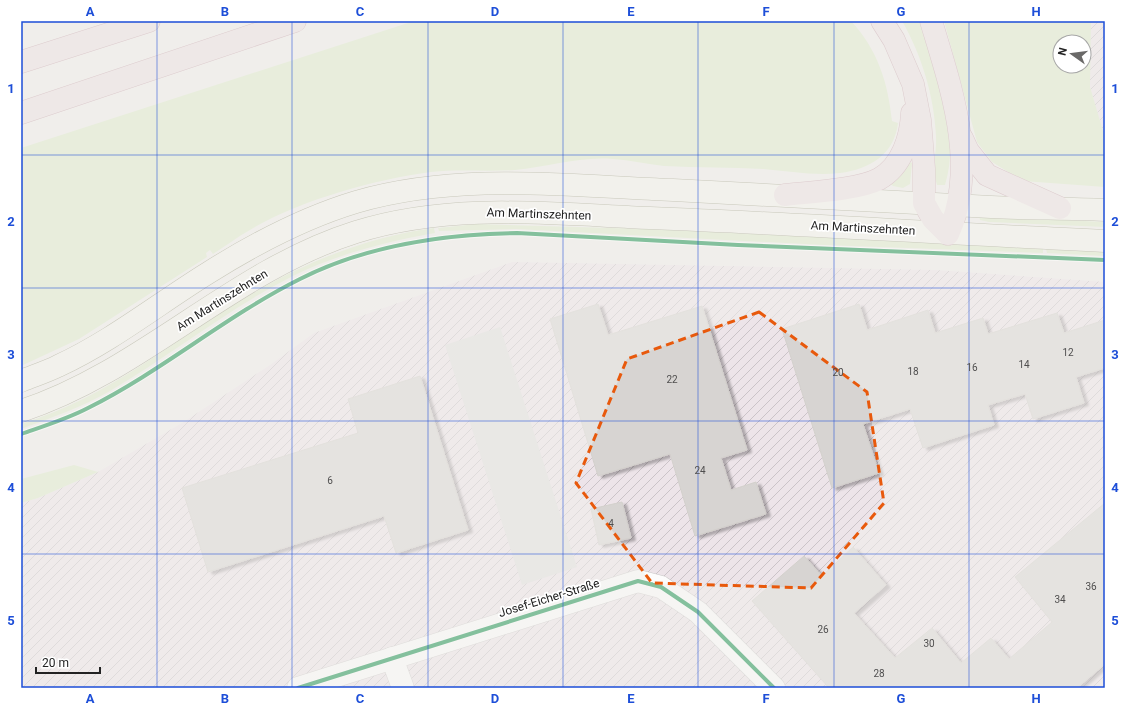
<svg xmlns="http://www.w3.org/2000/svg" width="1126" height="709" viewBox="0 0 1126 709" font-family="Roboto,sans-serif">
<defs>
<pattern id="industrial-furrows" width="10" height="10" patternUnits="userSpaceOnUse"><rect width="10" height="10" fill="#ede4e9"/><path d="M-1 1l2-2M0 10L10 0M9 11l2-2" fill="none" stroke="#cbc3c8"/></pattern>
<filter id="shadow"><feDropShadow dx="4.5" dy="2.5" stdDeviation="1" flood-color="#0004"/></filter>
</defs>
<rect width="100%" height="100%" fill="#f0eeeb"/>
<!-- industrial -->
<g fill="url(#industrial-furrows)">
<polygon points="1070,21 1105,21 1105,131 1103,131 1083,66 1084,42"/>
<polygon points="512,262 935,270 1105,282 1105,688 21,688 21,503 38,498 98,472 182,423 270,365 314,333"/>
</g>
<!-- grass -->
<g fill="#ddeccb" fill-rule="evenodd">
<path d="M414,21h437c27,29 37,62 41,100l6,2c-4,32 -28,46 -58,50 -25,3 -52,-2 -77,-4 -33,-2 -66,-1 -99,-3 -17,-2 -34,-6 -51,-7 -33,-3 -65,8 -98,11 -28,2 -56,-1 -84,2 -55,7 -134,29 -181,58 -13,7 -24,16 -37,24l-3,-4 -4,3 1,4 -128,82 -58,27v-218z"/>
<path d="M902,21h21c15,48 38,115 22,164h-8c-6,-17 0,-32 -1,-49 -2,-40 -14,-80 -34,-115z"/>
<path d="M944,21h147l-1,66 13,44h2v56l-82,-6 -31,-19 -15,-20zM1060,42h24v24h-24z"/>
<polygon points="906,161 912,163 910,184 903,188 893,186 886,180"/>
<polygon points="979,216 1105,222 1105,227 989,222 980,220"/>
<polygon points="476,224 647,229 1043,248 1043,253 824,245 516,229 439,231 438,228"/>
<path d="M434,228l1,5c-50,9 -98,21 -144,44 -63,32 -120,78 -181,114 -28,16 -59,27 -89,38v-5c88,-27 151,-83 229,-129 57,-34 118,-58 184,-67z"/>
<polygon points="1046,249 1105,251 1105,256 1047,253"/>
<polygon points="74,465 98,472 38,498 21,503 21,479"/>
</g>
<!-- parking -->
<polygon fill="#e0dfde" points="500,327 577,567 522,585 445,345"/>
<!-- building -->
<g fill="#d7d4d2" stroke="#d3d0cc" filter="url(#shadow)">
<polygon points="598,304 608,335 702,306 747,450 721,458 731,490 756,482 766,514 695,536 670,454 598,476 550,319"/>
<polygon points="859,304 867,330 928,310 935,333 983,318 988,334 1057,313 1064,333 1105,320 1105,368 1076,377 1084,403 1033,419 1025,394 988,405 994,425 923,448 910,409 863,424 879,473 832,488 782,329"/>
<polygon points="420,376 468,530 396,553 384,516 208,572 182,488 358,433 348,399"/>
<polygon points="622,502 631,538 599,545 591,509"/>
<polygon points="1105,503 1105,664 1077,688 829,688 752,601 804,556 822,576 853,547 886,585 854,613 895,658 932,628 961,663 991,638 1009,659 1052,622 1015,577"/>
</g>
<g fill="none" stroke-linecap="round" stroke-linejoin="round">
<defs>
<g id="street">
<polyline points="392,658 403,688"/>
<polyline points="298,688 638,581 661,587 698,612 774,688"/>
</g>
<g id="secondary">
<path d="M21,381c12,-5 25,-9 37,-15 54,-25 100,-62 150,-93 46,-29 95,-55 148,-71 103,-30 212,-16 317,-12 106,5 212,11 318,17 38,2 76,1 114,3"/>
<path d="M21,411c122,-40 211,-140 335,-179 95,-30 197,-18 294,-14 152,6 303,16 455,23"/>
</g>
<g id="highway">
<path d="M882,21l12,19 19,44 7,36 4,49v34l9,16 15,15c31,-68 3,-146 -17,-213"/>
<polyline points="21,62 149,21"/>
<polyline points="21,113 295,21"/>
<polyline points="962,138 968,151 987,175 1060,208"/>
<path d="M785,195c25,-3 73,-5 94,-16 23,-13 32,-42 33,-66"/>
</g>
</defs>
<!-- street casing -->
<use href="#street" stroke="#c9c8c7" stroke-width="23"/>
<!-- secondary casing -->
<use href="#secondary" stroke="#999a82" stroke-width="23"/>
<!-- highway casing -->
<use href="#highway" stroke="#c5a2ac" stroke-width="23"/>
<!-- street -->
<use href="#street" stroke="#fdfcfc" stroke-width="22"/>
<!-- secondary -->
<use href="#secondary" stroke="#f4f4ed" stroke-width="22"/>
<!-- highway -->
<use href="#highway" stroke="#ece0e2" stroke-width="22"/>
<defs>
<g id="cycleway">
<path d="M21,434c23,-8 46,-15 67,-26 74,-37 138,-92 212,-129 67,-34 143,-45 217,-46l221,12 367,15"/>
<polyline points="298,688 638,581 661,587 698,612 774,688"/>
</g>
</defs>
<!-- cycleway casing -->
<use href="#cycleway" stroke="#fff" stroke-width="6"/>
<!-- cycleway -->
<use href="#cycleway" stroke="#00873e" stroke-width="4"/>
</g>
<!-- marked area -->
<path d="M0 0H1126V709H0ZM759,312l108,80 17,111 -73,85 -159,-5 -76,-100 51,-124z" fill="#f0eeeb" fill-opacity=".55" fill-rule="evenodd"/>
<path fill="none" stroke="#e8590c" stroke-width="3" stroke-dasharray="8 5" stroke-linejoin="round" d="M759,312l108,80 17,111 -73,85 -159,-5 -76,-100 51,-124z"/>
<!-- grid -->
<path fill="none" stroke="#1d4ed8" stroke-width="1" stroke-opacity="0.55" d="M157,21v667M292,21v667M428,21v667M563,21v667M698,21v667M834,21v667M969,21v667M21,155h1084M21,288h1084M21,421h1084M21,554h1084"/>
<g text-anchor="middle" stroke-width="3.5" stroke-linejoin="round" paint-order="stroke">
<!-- number labels -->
<g font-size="10" fill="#4f4e4e">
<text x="1068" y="356">12</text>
<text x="1024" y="368">14</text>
<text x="972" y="371">16</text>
<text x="913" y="375">18</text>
<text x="838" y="376">20</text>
<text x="672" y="383">22</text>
<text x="700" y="474">24</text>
<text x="330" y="484">6</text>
<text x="611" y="527">4</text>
<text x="1091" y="590">36</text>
<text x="1060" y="603">34</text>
<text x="823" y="633">26</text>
<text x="929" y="647">30</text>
<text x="879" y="677">28</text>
</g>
<!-- street labels -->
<g font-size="12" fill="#222" stroke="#fff">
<text transform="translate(539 214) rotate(2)" y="4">Am Martinszehnten</text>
<text transform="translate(863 228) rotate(3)" y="4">Am Martinszehnten</text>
<text transform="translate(222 300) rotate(-32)" y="4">Am Martinszehnten</text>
<text transform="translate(549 598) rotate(-17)" y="4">Josef-Eicher-Straße</text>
</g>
</g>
<!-- border -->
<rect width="1126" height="709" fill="none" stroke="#ffffff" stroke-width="44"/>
<!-- north arrow -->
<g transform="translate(1072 54) rotate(284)"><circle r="19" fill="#ffffff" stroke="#a7a7a7"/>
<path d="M0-3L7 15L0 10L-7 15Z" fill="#6a6968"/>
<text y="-6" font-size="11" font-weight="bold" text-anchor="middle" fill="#222222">N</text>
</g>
<!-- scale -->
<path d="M36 667v6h64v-6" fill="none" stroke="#222222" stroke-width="2"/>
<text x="42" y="667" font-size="12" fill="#222222" stroke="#ffffff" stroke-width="3" paint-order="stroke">20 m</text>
<rect x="22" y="22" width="1082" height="665" fill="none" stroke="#1d4ed8" stroke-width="1.5"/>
<g font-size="13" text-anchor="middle" font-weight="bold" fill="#1d4ed8">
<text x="90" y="16">A</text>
<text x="225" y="16">B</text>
<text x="360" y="16">C</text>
<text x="495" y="16">D</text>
<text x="631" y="16">E</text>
<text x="766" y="16">F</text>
<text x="901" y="16">G</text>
<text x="1036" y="16">H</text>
<text x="11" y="93">1</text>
<text x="1115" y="93">1</text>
<text x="11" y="226">2</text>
<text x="1115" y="226">2</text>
<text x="11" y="359">3</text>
<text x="1115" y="359">3</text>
<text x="11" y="492">4</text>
<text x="1115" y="492">4</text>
<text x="11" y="625">5</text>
<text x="1115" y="625">5</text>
<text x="90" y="703">A</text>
<text x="225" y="703">B</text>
<text x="360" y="703">C</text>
<text x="495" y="703">D</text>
<text x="631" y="703">E</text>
<text x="766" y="703">F</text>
<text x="901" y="703">G</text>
<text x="1036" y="703">H</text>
</g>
</svg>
